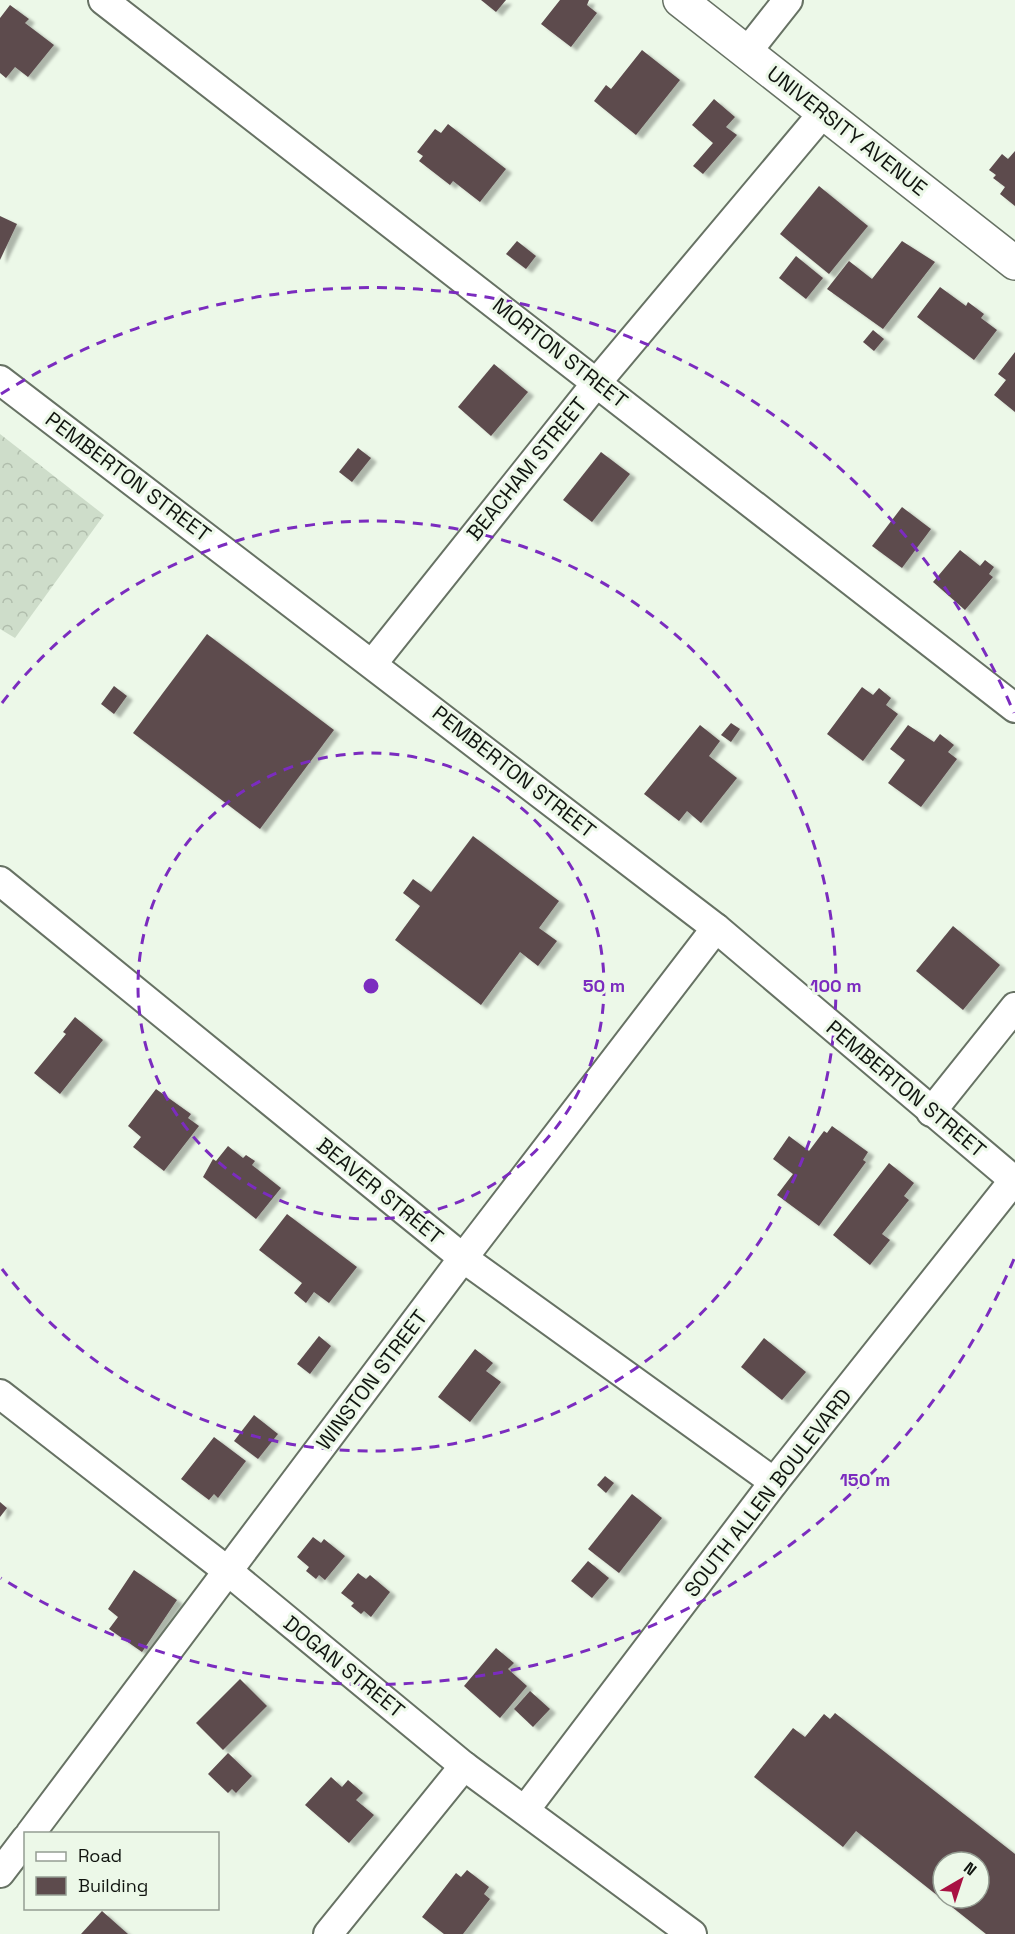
<svg xmlns="http://www.w3.org/2000/svg" width="1015" height="1934" viewBox="0 0 1015 1934" font-family="'Space Grotesk',sans-serif">
<defs>
<pattern id="forest-crowns" width="20" height="18" patternUnits="userSpaceOnUse" patternTransform="scale(1.5)"><rect width="20" height="18" fill="#ceddca"/><path d="M2 6a3 3 0 1 1 6 0M12 15a3 3 0 1 1 6 0" fill="none" stroke="#b0bdac"/></pattern>
<filter id="shadow"><feDropShadow dx="6" dy="4" stdDeviation="1.5" flood-color="#0004"/></filter>
</defs>
<rect width="100%" height="100%" fill="#ecf8e8"/>
<!-- forest -->
<polygon fill="url(#forest-crowns)" points="0,434 104,515 15,638 0,629"/>
<!-- building -->
<g fill="#5d4b4d" fill-rule="evenodd" filter="url(#shadow)">
<polygon points="481,0 506,0 496,12"/>
<polygon points="560,0 589,0 587,5 597,13 571,47 541,24"/>
<polygon points="10,5 29,19 25,23 54,45 28,77 15,67 6,78 0,73 0,18"/>
<polygon points="642,50 680,80 636,135 594,101 606,85 611,89"/>
<polygon points="714,99 735,117 726,127 737,135 703,174 693,166 713,143 692,125"/>
<polygon points="448,124 506,169 480,202 453,181 450,185 419,161 423,156 417,152 435,129 441,133"/>
<polygon points="1015,151 1015,206 1000,194 1005,187 993,178 996,175 989,170 1002,154 1008,159"/>
<polygon points="819,186 868,226 829,274 780,234"/>
<polygon points="0,216 17,224 0,260"/>
<polygon points="517,241 536,256 526,269 506,254"/>
<polygon points="902,241 935,262 883,329 827,289 849,261 872,279"/>
<polygon points="796,256 823,278 806,299 779,278"/>
<polygon points="940,287 966,306 968,302 984,314 981,318 997,330 974,360 917,317"/>
<polygon points="873,330 884,339 874,351 863,342"/>
<polygon points="1015,352 1015,412 994,395 1006,380 998,374"/>
<polygon points="494,364 528,392 491,436 458,407"/>
<polygon points="358,448 371,458 352,482 339,472"/>
<polygon points="601,452 630,474 592,522 563,500"/>
<polygon points="902,507 931,529 902,568 872,546"/>
<polygon points="960,550 980,566 985,560 994,567 989,574 993,577 965,610 933,582"/>
<polygon points="207,634 334,730 260,829 133,733"/>
<polygon points="114,686 127,696 114,714 101,704"/>
<polygon points="862,687 873,695 879,688 891,698 886,705 898,714 863,761 827,734"/>
<polygon points="731,723 740,729 731,742 721,735"/>
<polygon points="700,725 720,741 709,756 737,778 701,823 687,811 679,821 644,794"/>
<polygon points="908,725 934,742 940,734 954,745 948,752 957,759 921,807 888,783 905,760 890,749"/>
<polygon points="473,836 559,901 539,928 557,941 538,966 520,952 481,1005 395,940 420,906 403,893 413,879 431,892"/>
<polygon points="953,926 1000,965 963,1010 916,971"/>
<polygon points="75,1017 103,1040 60,1094 34,1073 66,1034 63,1032"/>
<polygon points="156,1089 191,1114 188,1118 199,1126 164,1171 133,1147 141,1137 128,1126"/>
<polygon points="832,1126 868,1152 863,1160 866,1162 819,1226 777,1195 793,1174 773,1159 789,1136 809,1151 824,1131 827,1133"/>
<polygon points="228,1146 243,1158 246,1155 255,1161 252,1165 281,1188 256,1219 203,1177 213,1159 216,1161"/>
<polygon points="889,1163 914,1183 904,1196 909,1200 882,1234 890,1240 870,1265 833,1235"/>
<polygon points="287,1214 357,1267 329,1303 314,1292 306,1303 294,1293 302,1283 259,1250"/>
<polygon points="319,1336 331,1346 310,1374 297,1364"/>
<polygon points="764,1338 806,1372 782,1400 741,1367"/>
<polygon points="475,1349 493,1363 486,1371 501,1382 470,1422 438,1397"/>
<polygon points="254,1415 278,1434 258,1459 234,1441"/>
<polygon points="214,1437 246,1461 218,1498 214,1494 209,1500 181,1479"/>
<polygon points="605,1476 614,1483 606,1493 597,1485"/>
<polygon points="632,1494 662,1518 619,1573 588,1549"/>
<polygon points="0,1502 7,1508 0,1517"/>
<polygon points="313,1537 321,1543 324,1539 345,1556 325,1580 319,1575 316,1579 306,1571 309,1567 297,1557"/>
<polygon points="588,1561 609,1578 592,1598 571,1581"/>
<polygon points="134,1570 177,1600 142,1652 109,1629 118,1617 108,1609"/>
<polygon points="358,1573 366,1579 370,1575 390,1592 371,1617 364,1611 361,1614 351,1606 354,1603 341,1593"/>
<polygon points="496,1648 514,1663 508,1669 527,1686 500,1718 464,1686"/>
<polygon points="240,1679 267,1706 223,1750 196,1723"/>
<polygon points="530,1691 550,1709 533,1727 514,1709"/>
<path d="M835,1713l180,141v80h-29l-130,-103 -13,16 -89,-70 39,-49 12,9 19,-23 6,5zM943,1862h36v36h-36z"/>
<polygon points="228,1753 252,1776 236,1793 232,1789 228,1793 208,1774"/>
<polygon points="331,1777 342,1787 348,1780 363,1793 356,1800 374,1815 349,1843 305,1805"/>
<polygon points="467,1870 489,1887 484,1894 490,1899 463,1934 444,1934 422,1917 456,1873 461,1877"/>
<polygon points="102,1911 128,1934 81,1934"/>
</g>
<g fill="none" stroke-linecap="round" stroke-linejoin="round">
<defs>
<g id="street">
<polyline points="103,0 1015,708"/>
<polyline points="747,52 788,0"/>
<polyline points="0,380 716,928 1015,1181"/>
<polyline points="373,663 598,381 823,113"/>
<polyline points="0,881 463,1258 774,1482"/>
<polyline points="931,1112 1015,1007"/>
<polyline points="0,1394 229,1572 464,1766 692,1934"/>
<polyline points="525,1810 774,1482 1014,1180"/>
<polyline points="30,1834 463,1258 716,928"/>
<polyline points="0,1873 26,1839"/>
<polyline points="328,1934 464,1766"/>
</g>
<polyline id="secondary" points="680,0 1015,263"/>
</defs>
<!-- street casing -->
<use href="#street" stroke="#677264" stroke-width="32"/>
<!-- secondary casing -->
<use href="#secondary" stroke="#677264" stroke-width="36"/>
<!-- street -->
<use href="#street" stroke="#fff" stroke-width="28"/>
<!-- secondary -->
<use href="#secondary" stroke="#fff" stroke-width="33"/>
</g>
<!-- distance rings -->
<g fill="none" stroke="#7b2cbf" stroke-width="3" stroke-dasharray="10 8">
<circle cx="371" cy="986" r="233"/>
<path d="M2 703A465 465 0 1 1 2 1269"/>
<path d="M1014 1259A698 698 0 0 1 1 1578M1 394A698 698 0 0 1 1014 713"/>
</g>
<g text-anchor="middle" stroke-width="6" stroke-linejoin="round" paint-order="stroke">
<!-- street labels -->
<g font-size="21" fill="#111510" stroke="#ecf8e8">
<text transform="translate(847 131) rotate(38)" y="7">UNIVERSITY AVENUE</text>
<text transform="translate(560 353) rotate(38)" y="7">MORTON STREET</text>
<text transform="translate(527 469) rotate(-51)" y="7">BEACHAM STREET</text>
<text transform="translate(128 477) rotate(37)" y="7">PEMBERTON STREET</text>
<text transform="translate(514 772) rotate(38)" y="7">PEMBERTON STREET</text>
<text transform="translate(906 1089) rotate(40)" y="7">PEMBERTON STREET</text>
<text transform="translate(380 1191) rotate(39)" y="7">BEAVER STREET</text>
<text transform="translate(372 1380) rotate(-53)" y="7">WINSTON STREET</text>
<text transform="translate(768 1493) rotate(-52)" y="7">SOUTH ALLEN BOULEVARD</text>
<text transform="translate(344 1667) rotate(39)" y="7">DOGAN STREET</text>
</g>
</g>
<circle cx="371" cy="986" r="9" fill="#7b2cbf" stroke="#ecf8e8" stroke-width="3"/>
<g font-size="18" text-anchor="middle" font-weight="bold" fill="#7b2cbf" stroke="#ecf8e8" stroke-width="6" stroke-linejoin="round" paint-order="stroke">
<text x="604" y="992">50 m</text>
<text x="836" y="992">100 m</text>
<text x="865" y="1486">150 m</text>
</g>
<!-- legend -->
<rect x="24" y="1832" width="195" height="78" fill="#ecf8e8" stroke="#949d92" stroke-width="1.5"/>
<rect x="36" y="1852" width="30" height="9" fill="#ffffff" stroke="#949d92" stroke-width="1.5"/>
<text x="78" y="1862" font-size="18" fill="#111510">Road</text>
<rect x="36" y="1877" width="30" height="18" fill="#5d4b4d" stroke="#949d92" stroke-width="1.5"/>
<text x="78" y="1892" font-size="18" fill="#111510">Building</text>
<!-- north arrow -->
<g transform="translate(961 1880) rotate(39)"><circle r="28" fill="#ecf8e8" stroke="#949d92" stroke-width="1.5"/>
<path d="M0-4.5L10 22L0 15L-10 22Z" fill="#a81142"/>
<text y="-9" font-size="16" font-weight="bold" text-anchor="middle" fill="#111510">N</text>
</g>
</svg>
